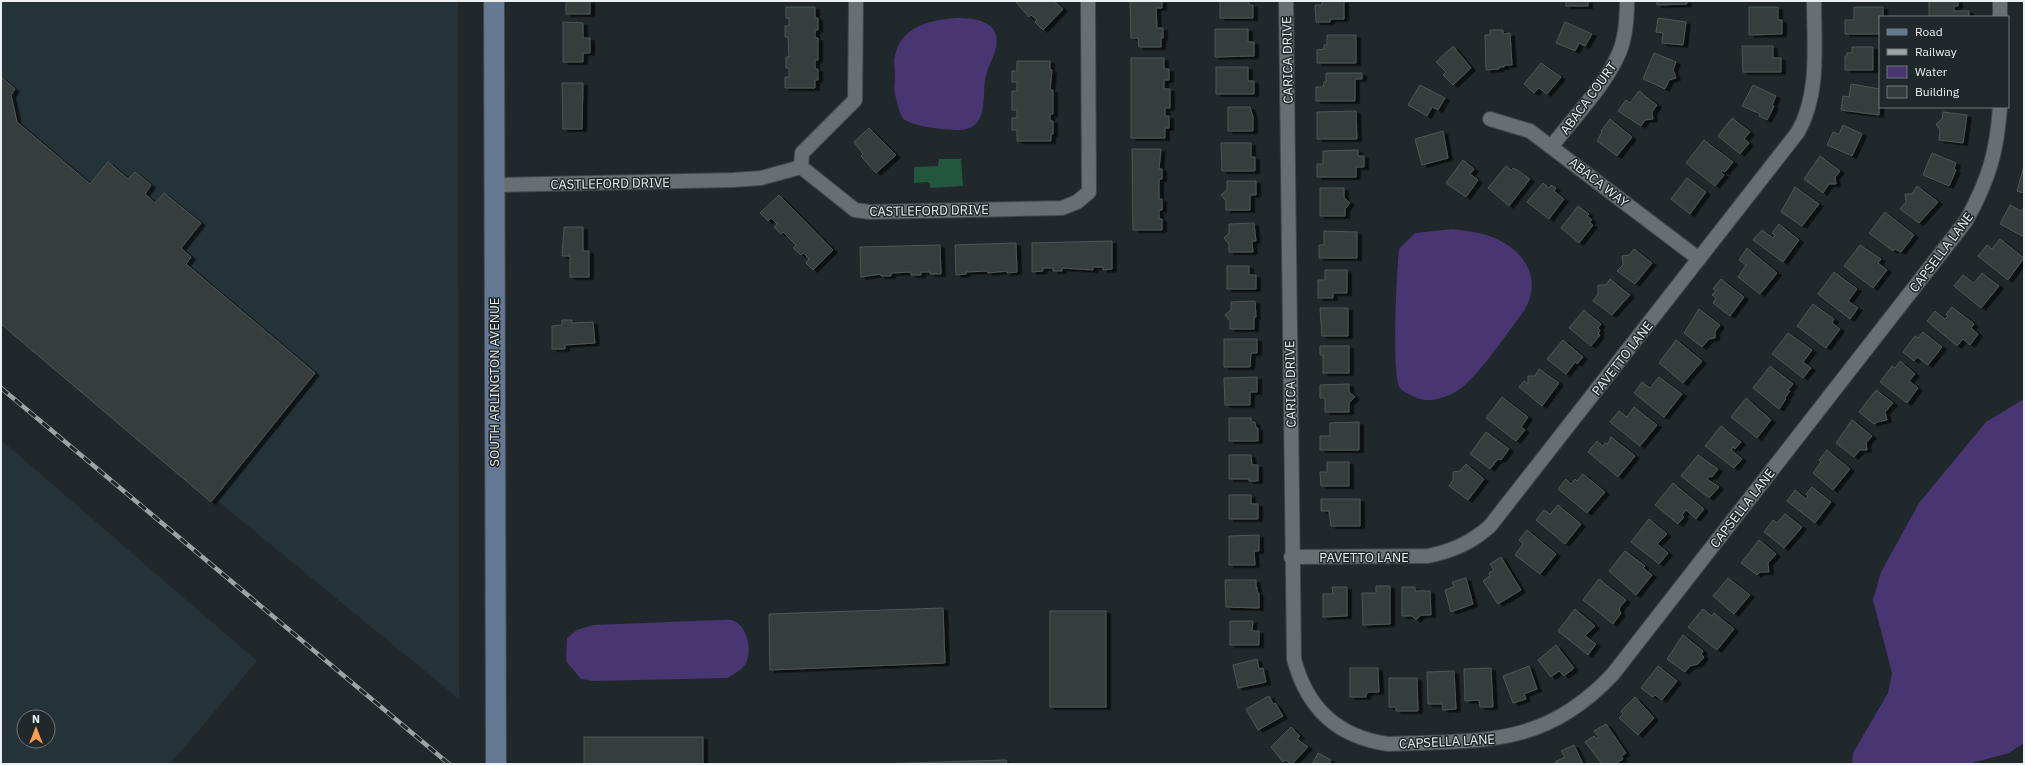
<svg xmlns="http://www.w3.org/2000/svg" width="2025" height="765" viewBox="0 0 2025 765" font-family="'IBM Plex Sans',sans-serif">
<defs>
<filter id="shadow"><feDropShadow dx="4.5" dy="2.5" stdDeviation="0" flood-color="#0009"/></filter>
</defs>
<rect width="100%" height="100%" fill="#21282b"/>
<!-- built -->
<g fill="#253339" fill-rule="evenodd">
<polygon points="1,1 458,1 459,699 1,323"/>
<path d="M1,440l256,221 -87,103h-169zM24,717h24v24h-24z"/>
</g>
<!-- green -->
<polygon fill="#22563f" points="939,159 961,159 963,186 930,188 930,184 927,182 914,183 914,167 938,166"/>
<!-- water -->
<g fill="#473672">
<path d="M956,18c22,0 48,4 39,34 -3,8 -7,15 -9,23 -5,19 5,54 -27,55 -14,0 -42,-3 -54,-10 -6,-4 -7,-16 -9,-22 -3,-8 -1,-16 -1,-24 0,-6 -2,-13 0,-18 6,-30 36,-36 61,-38z"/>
<path d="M1453,229c13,2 27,3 39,8 33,13 51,42 32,74 -15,19 -47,68 -66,79 -11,8 -30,14 -43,7 -5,-2 -12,-5 -15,-9 -9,-13 -3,-118 -1,-139l16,-16z"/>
<polygon points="2024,399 2024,743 2009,753 1968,764 1852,764 1853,753 1888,693 1892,673 1873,600 1881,572 1919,503 1986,422"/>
<path d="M719,620c4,0 12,-1 15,1 14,6 18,30 12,42 -5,8 -12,11 -19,15l-133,3 -13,-2 -15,-18 1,-23 10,-8 16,-5z"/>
</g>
<!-- building -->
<g fill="#343d3d" stroke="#4d5656" filter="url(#shadow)">
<rect x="566" y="1" width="24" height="13"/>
<polygon points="1015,1 1054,1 1063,9 1043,30 1035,22 1037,20 1031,15 1029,17"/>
<polygon points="1130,1 1162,1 1162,8 1156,8 1157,28 1163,28 1163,38 1161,38 1161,47 1139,47 1138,38 1131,38"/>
<polygon points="1220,1 1249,1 1249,5 1253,5 1253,18 1220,18"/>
<polygon points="1322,1 1344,1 1344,19 1330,19 1330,22 1316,22 1315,5 1322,5"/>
<rect x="1566" y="1" width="22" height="5"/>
<polygon points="1657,1 1687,1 1687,4 1657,5"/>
<polygon points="1929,1 1958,1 1958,6 1954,6 1954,11 1969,11 1969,17 1929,17"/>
<polygon points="786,7 815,7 815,18 818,18 818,30 815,30 815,38 818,38 818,60 815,60 815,69 818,69 818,80 815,80 815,88 785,88 785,77 789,77 789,68 786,68 786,57 789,57 788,37 785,37 785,26 789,26 789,18 786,18"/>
<polygon points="1749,7 1778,7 1778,20 1782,20 1782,34 1749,35"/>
<polygon points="1854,7 1883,7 1883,17 1880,17 1880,34 1845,34 1845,20 1854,20"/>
<polygon points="1658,18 1686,22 1683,45 1662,43 1663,33 1656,32"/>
<polygon points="563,22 583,23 583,38 590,38 590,53 583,53 583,62 563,62"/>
<polygon points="1565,22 1592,34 1585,46 1579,43 1575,51 1556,43"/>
<polygon points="1215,29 1248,29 1248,42 1254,42 1254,56 1215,57"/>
<polygon points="1490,30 1503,30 1503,34 1510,33 1512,65 1504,65 1504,67 1499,67 1499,69 1486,70 1485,35 1490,35"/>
<polygon points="1327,35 1356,35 1356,63 1317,63 1317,50 1324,49 1324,45 1327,45"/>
<polygon points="1453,46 1471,68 1453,85 1443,75 1446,72 1436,62"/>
<polygon points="1742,46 1773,46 1773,58 1781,58 1781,72 1743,72"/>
<polygon points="1852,47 1873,47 1873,70 1845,70 1845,56 1847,56 1847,53 1852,53"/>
<polygon points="1654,53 1676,62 1673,70 1676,78 1669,80 1665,89 1643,79"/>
<polygon points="1131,58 1164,58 1164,69 1169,69 1169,80 1164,80 1164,89 1170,89 1170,108 1165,108 1165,116 1169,116 1169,128 1165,128 1165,138 1131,138"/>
<polygon points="1017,61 1050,61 1050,70 1052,70 1050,90 1053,90 1053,114 1050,114 1050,121 1053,121 1053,134 1051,134 1051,141 1017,141 1017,130 1012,130 1012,118 1017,118 1017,110 1012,110 1012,91 1017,91 1017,82 1012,82 1012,71 1017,71"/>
<polygon points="1541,63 1561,77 1547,94 1539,88 1534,93 1524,84"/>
<polygon points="1216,67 1248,67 1248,81 1254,81 1254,94 1216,94"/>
<polygon points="1326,73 1362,73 1362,79 1355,79 1355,101 1316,101 1316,87 1323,87 1324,82 1326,82"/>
<polygon points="1,77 15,89 11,95 17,122 90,184 108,162 128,179 135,172 151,185 145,194 155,203 164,193 201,223 181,248 191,257 186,264 315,373 211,502 1,324"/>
<polygon points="562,83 583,83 582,129 563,129"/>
<polygon points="1851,84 1880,89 1879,115 1841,110 1843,96 1849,97"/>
<polygon points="1420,85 1445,98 1438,110 1432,107 1427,116 1408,105"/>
<polygon points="1753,85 1776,96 1772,105 1774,106 1767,120 1759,116 1760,114 1742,106"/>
<polygon points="1639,91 1657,105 1652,112 1653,119 1645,120 1641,126 1618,111 1626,100 1630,103"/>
<polygon points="1228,107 1250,107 1253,117 1253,131 1228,131"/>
<polygon points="1356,111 1357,139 1317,139 1317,112"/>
<polygon points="1943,112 1967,115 1963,143 1939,140 1940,130 1936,124 1942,119"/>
<polygon points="1732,118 1750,132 1744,139 1749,143 1740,154 1718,136"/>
<polygon points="1610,119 1632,137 1617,156 1597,141 1602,132 1601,131"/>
<polygon points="1843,125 1862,134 1852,156 1827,145 1833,132 1839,134"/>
<polygon points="869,128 896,155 876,173 861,156 863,154 854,142"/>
<polygon points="1443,131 1448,158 1422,165 1415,139"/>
<polygon points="1704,140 1733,162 1725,172 1722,170 1721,172 1724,175 1715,186 1686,163"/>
<polygon points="1221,143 1251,143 1251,157 1255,157 1255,171 1222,171"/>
<polygon points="1132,149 1161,149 1159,169 1162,169 1162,179 1159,179 1159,199 1162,199 1162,210 1159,210 1159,219 1162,219 1162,230 1133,230"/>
<polygon points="1358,150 1358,156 1364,156 1364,167 1356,167 1356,177 1317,177 1317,164 1323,164 1323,151"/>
<polygon points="1932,153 1956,163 1954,169 1956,170 1949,186 1923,175"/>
<polygon points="1820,156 1840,171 1835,177 1836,184 1829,184 1823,193 1804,179"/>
<polygon points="1463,160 1474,169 1470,174 1478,180 1466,197 1446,183"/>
<polygon points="1506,166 1511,170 1513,168 1519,171 1530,179 1509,206 1488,188"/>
<polygon points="2024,166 2024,193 2017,191"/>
<polygon points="1687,178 1706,192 1690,214 1671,199"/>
<polygon points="1227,181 1256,181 1256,195 1250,195 1250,210 1226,210 1226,201 1221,195 1227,190"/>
<polygon points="1543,183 1549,188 1551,185 1556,188 1554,191 1564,199 1549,219 1527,202"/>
<polygon points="1917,186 1938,202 1919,223 1900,209 1906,202 1905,194 1912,194"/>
<polygon points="1795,187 1819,204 1802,226 1781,212"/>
<polygon points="1320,188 1344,188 1344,198 1350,203 1345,209 1345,216 1320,216"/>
<polygon points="779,195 833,250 813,270 806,263 809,259 803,253 801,255 793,248 796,245 783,232 781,234 774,227 777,224 771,218 768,221 760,213"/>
<polygon points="2010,205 2021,211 2024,207 2024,237 2000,224"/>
<polygon points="1578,206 1589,214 1587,216 1592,220 1589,222 1593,225 1579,243 1561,228"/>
<polygon points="1885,212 1914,235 1901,252 1895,249 1893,251 1869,233"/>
<polygon points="1254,223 1256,241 1252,241 1253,252 1229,252 1229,244 1224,238 1229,233 1229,224"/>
<polygon points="1779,224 1799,240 1783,262 1753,240 1762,230 1773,238 1775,235 1772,233"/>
<polygon points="564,227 583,227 583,251 589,251 589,277 570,277 570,256 562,256"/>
<polygon points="1324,231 1357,232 1357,258 1319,258 1319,245 1324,245"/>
<polygon points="2000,239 2024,258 2008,280 1978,256 1987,245 1992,249"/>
<polygon points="1112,241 1112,269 1103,270 1103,267 1093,267 1093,270 1062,268 1062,271 1053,271 1053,268 1043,268 1043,271 1032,272 1032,243"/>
<polygon points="1016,243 1017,272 1007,273 1007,271 988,273 987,271 966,272 966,274 956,275 955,245"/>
<polygon points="940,245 941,274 930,274 930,272 921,272 921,275 911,275 911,272 891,273 891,276 881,276 881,274 861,277 860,247"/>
<polygon points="1860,245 1881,259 1878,263 1887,270 1873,288 1844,266"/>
<polygon points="1747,248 1777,273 1760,294 1738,277 1746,265 1739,260"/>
<polygon points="1634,249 1652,263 1635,284 1617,271 1623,265 1622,256 1629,255"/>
<polygon points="1227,266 1249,266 1249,275 1256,275 1256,289 1227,289"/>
<polygon points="1325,270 1347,270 1347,293 1333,293 1333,298 1318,298 1318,280 1325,280"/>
<polygon points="1834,272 1857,289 1848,301 1858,308 1850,319 1818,294"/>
<polygon points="1982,273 1999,286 1981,308 1954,286 1963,275 1974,283"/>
<polygon points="1610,279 1630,295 1612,315 1593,301 1598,294 1598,285 1606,285"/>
<polygon points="1721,279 1744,297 1730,316 1713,303 1716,298 1712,295 1716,291 1713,289"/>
<polygon points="1255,301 1256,317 1254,317 1254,329 1230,329 1230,321 1225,315 1231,310 1231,302"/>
<polygon points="1813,304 1834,319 1832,323 1840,329 1826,348 1797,326"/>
<polygon points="1952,307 1974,324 1971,328 1978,334 1970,345 1963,339 1957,346 1927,321 1935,311 1945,319 1948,316 1946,314"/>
<polygon points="1320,308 1348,308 1348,336 1322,336"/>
<polygon points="1699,309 1720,325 1715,332 1715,338 1709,339 1702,347 1684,333"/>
<polygon points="1584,310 1601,324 1598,328 1600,330 1598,334 1600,335 1591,346 1569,328"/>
<polygon points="562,320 572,320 572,323 593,322 595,343 565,345 565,349 552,349 552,326 562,325"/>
<polygon points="1923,332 1942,347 1928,365 1917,357 1914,361 1903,352 1915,336 1918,338"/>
<polygon points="1788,333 1812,350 1803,362 1811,368 1803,378 1772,354"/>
<polygon points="1224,339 1257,339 1257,353 1251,353 1250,367 1224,367"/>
<polygon points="1563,340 1583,357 1577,364 1575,362 1566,374 1547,359"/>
<polygon points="1676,340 1702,361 1683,383 1659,363"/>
<polygon points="1320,346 1349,346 1349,373 1323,373 1323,355 1320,355"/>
<polygon points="1900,361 1915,374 1909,381 1918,388 1907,403 1880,382 1892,366 1895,368"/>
<polygon points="1770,366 1793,384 1788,390 1790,391 1785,398 1786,399 1779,409 1753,388"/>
<polygon points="1539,369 1559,383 1542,406 1519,387 1524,381 1528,384 1528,376 1535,376"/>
<polygon points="1257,377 1257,392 1250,392 1250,405 1225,405 1224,378"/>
<polygon points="1659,377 1682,394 1664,417 1634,393 1642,382 1650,388"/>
<polygon points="1349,384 1349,392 1355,397 1349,403 1349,412 1325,412 1325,398 1320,398 1320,385"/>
<polygon points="1876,390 1893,403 1885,412 1887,420 1877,422 1874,424 1859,412"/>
<polygon points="1502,397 1528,417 1521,427 1525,430 1516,441 1486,418"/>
<polygon points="1746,398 1771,420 1757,438 1731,417"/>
<polygon points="1634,407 1657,425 1640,446 1610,422 1619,411 1627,417"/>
<polygon points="1229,418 1251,418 1251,422 1255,422 1256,428 1258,428 1258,441 1229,441"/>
<polygon points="1852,420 1872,436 1866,443 1867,450 1860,450 1854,457 1836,443"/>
<polygon points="1359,422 1359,450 1320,450 1320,436 1330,436 1330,423"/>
<polygon points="1721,426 1741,442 1735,449 1733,447 1731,450 1742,459 1734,468 1705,446"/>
<polygon points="1486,432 1509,449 1501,460 1498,459 1490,469 1470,454"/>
<polygon points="1611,437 1635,456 1618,477 1588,452 1597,441 1603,446 1605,443 1608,444"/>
<polygon points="1827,450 1850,469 1833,490 1813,473 1821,462 1819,460"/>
<polygon points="1229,455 1251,455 1252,465 1258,465 1258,481 1249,481 1249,479 1229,479"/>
<polygon points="1698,455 1718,469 1712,477 1710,476 1707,479 1719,487 1709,498 1681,476"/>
<polygon points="1327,462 1349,462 1349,486 1321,486 1320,472 1327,472"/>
<polygon points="1466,464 1484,479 1468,500 1449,486 1453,480 1453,472 1460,471"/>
<polygon points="1583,474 1605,492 1587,513 1558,489 1566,479 1571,484 1575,479 1577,481"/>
<polygon points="1673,483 1704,509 1696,519 1686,510 1682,515 1684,517 1678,524 1655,505"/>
<polygon points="1812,487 1831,502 1815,523 1787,501 1795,490 1806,499 1808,496 1806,494"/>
<polygon points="1229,495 1251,495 1251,504 1258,504 1258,519 1229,519"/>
<polygon points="1321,499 1360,499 1360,526 1331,526 1329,511 1321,511"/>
<polygon points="1558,505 1581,524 1565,544 1536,520 1544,510 1550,514"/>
<polygon points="1785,514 1802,527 1784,548 1764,532 1773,520 1777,523"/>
<polygon points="1649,519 1667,534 1657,544 1668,553 1659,564 1631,542"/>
<polygon points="1527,530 1556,554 1540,574 1515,555 1523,544 1519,540"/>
<polygon points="1259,535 1259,551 1254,551 1255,565 1229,565 1229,536"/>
<polygon points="1759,540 1776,554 1768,563 1769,572 1760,572 1757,575 1741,563"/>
<polygon points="1625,551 1645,566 1643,568 1652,575 1636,595 1609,571"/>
<polygon points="1501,557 1521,590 1498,604 1483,581 1490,576 1489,573 1494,570 1490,564"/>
<polygon points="1466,578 1473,604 1451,612 1445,590 1454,587 1452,582"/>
<polygon points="1728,578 1750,595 1734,614 1713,596"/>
<polygon points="1599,579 1626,600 1620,607 1619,611 1621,613 1613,624 1583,600"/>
<polygon points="1225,580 1256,580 1256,587 1257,587 1257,593 1259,593 1259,608 1226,607"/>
<polygon points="1376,586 1390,586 1390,624 1363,625 1362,593 1376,593"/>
<polygon points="1332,587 1347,587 1347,616 1323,617 1323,594 1333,594"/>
<polygon points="1402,587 1415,587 1415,591 1430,591 1431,615 1421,615 1416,620 1412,616 1402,616"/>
<polygon points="943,608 945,663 770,670 769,614"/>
<polygon points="1575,609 1595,626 1585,636 1596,644 1588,655 1558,631"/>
<polygon points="1703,609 1712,616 1714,613 1734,629 1717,650 1688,627"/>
<rect x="1050" y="611" width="56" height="96"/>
<polygon points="1230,621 1253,621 1252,631 1259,631 1259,645 1230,645"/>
<polygon points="1683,635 1703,651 1701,654 1704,657 1698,664 1690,666 1685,672 1667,659"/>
<polygon points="1556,645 1574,668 1564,676 1559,671 1551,677 1538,660"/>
<polygon points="1257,659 1259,669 1263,668 1266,682 1238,688 1233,665"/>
<polygon points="1529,666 1537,689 1524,694 1526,699 1513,703 1503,676"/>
<polygon points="1658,666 1677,681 1662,700 1655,695 1653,697 1641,688"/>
<polygon points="1350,668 1378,668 1379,692 1369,692 1366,694 1366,697 1350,697"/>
<polygon points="1491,668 1493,707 1480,707 1479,700 1465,701 1464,669"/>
<polygon points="1454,671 1456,709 1443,710 1442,704 1428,704 1427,672"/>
<polygon points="1389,678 1417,678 1418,711 1396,711 1396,707 1389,707"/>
<polygon points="1269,696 1273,704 1275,703 1283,716 1258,730 1246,709"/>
<polygon points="1635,697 1654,718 1638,735 1619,718 1623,714 1621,711"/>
<polygon points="1606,724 1626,753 1621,756 1623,759 1615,764 1602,764 1585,742 1594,736 1597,739 1599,738 1594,731"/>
<polygon points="1291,727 1300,736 1297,739 1308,747 1292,764 1285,760 1283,762 1271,747"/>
<rect x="584" y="737" width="119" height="27"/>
<polygon points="1574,745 1583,764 1556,764 1555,762 1565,757 1561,751"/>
<polygon points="1318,753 1331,760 1329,764 1312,764"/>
<polygon points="1006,760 1007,764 878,764"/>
</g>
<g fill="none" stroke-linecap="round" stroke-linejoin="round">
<defs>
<g id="minor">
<path d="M1286,1l8,658c13,49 43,78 94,85 94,-4 156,4 225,-70l353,-453c22,-40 31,-68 34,-114"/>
<polyline points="2000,1 2000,17"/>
<polyline points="1490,119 1530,131 1699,259"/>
<path d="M1552,146c22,-29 53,-60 67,-93 7,-16 8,-35 8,-52"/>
<polyline points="801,167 802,153 855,100 856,1"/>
<polyline points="494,185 733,180 761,178 801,167 855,210 870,212 1062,208 1077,202 1089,192 1088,1"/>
<path d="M1291,557l137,-1c24,-5 43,-13 62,-30l308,-394c22,-39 16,-87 16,-131"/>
</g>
<polyline id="secondary" points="494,1 496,764"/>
</defs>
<!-- minor casing -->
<use href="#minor" stroke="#404649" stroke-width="16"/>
<!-- secondary casing -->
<use href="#secondary" stroke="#404649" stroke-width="22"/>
<!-- minor -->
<use href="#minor" stroke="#676f73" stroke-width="14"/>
<!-- secondary -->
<use href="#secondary" stroke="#657893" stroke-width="20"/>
<defs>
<polyline id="rail" points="1,388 449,764"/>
</defs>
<!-- rail casing -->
<use href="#rail" stroke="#9ea4a6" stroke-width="4.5"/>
<!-- rail -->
<use href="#rail" stroke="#21282b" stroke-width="3" stroke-dasharray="9" stroke-linecap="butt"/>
</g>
<g text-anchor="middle" stroke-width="3" stroke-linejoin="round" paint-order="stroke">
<!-- street labels -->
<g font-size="13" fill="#ebf0f2" stroke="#21282b">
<text transform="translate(1287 60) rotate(-91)" y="5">CARICA DRIVE</text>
<text transform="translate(1588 98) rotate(-54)" y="5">ABACA COURT</text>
<text transform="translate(1599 182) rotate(38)" y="5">ABACA WAY</text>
<text transform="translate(610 183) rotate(-1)" y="5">CASTLEFORD DRIVE</text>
<text transform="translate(929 210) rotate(-1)" y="5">CASTLEFORD DRIVE</text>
<text transform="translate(1941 252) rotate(-53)" y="5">CAPSELLA LANE</text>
<text transform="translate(1622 358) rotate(-52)" y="5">PAVETTO LANE</text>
<text transform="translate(494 382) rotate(-90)" y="5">SOUTH ARLINGTON AVENUE</text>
<text transform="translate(1290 384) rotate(-91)" y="5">CARICA DRIVE</text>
<text transform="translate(1742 508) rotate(-52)" y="5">CAPSELLA LANE</text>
<text x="1364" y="562">PAVETTO LANE</text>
<text transform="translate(1447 741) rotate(-3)" y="5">CAPSELLA LANE</text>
</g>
</g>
<!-- border -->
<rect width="2025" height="765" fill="none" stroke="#ebf0f2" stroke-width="4"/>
<!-- legend -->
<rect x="1879" y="16" width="130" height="92" fill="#21282b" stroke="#72787b"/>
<rect x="1887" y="29" width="20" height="6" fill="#657893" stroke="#72787b"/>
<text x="1915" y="36" font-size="12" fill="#ebf0f2">Road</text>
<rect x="1887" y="49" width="20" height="6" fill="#9ea4a6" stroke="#72787b"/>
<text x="1915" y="56" font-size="12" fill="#ebf0f2">Railway</text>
<rect x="1887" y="66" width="20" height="12" fill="#473672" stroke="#72787b"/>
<text x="1915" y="76" font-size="12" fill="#ebf0f2">Water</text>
<rect x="1887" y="86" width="20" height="12" fill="#343d3d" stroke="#72787b"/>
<text x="1915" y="96" font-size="12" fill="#ebf0f2">Building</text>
<!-- north arrow -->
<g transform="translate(36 729)"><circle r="19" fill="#21282b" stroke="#72787b"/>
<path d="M0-3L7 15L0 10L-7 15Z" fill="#f8a14a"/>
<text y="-6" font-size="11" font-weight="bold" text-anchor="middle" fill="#ebf0f2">N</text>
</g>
</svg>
